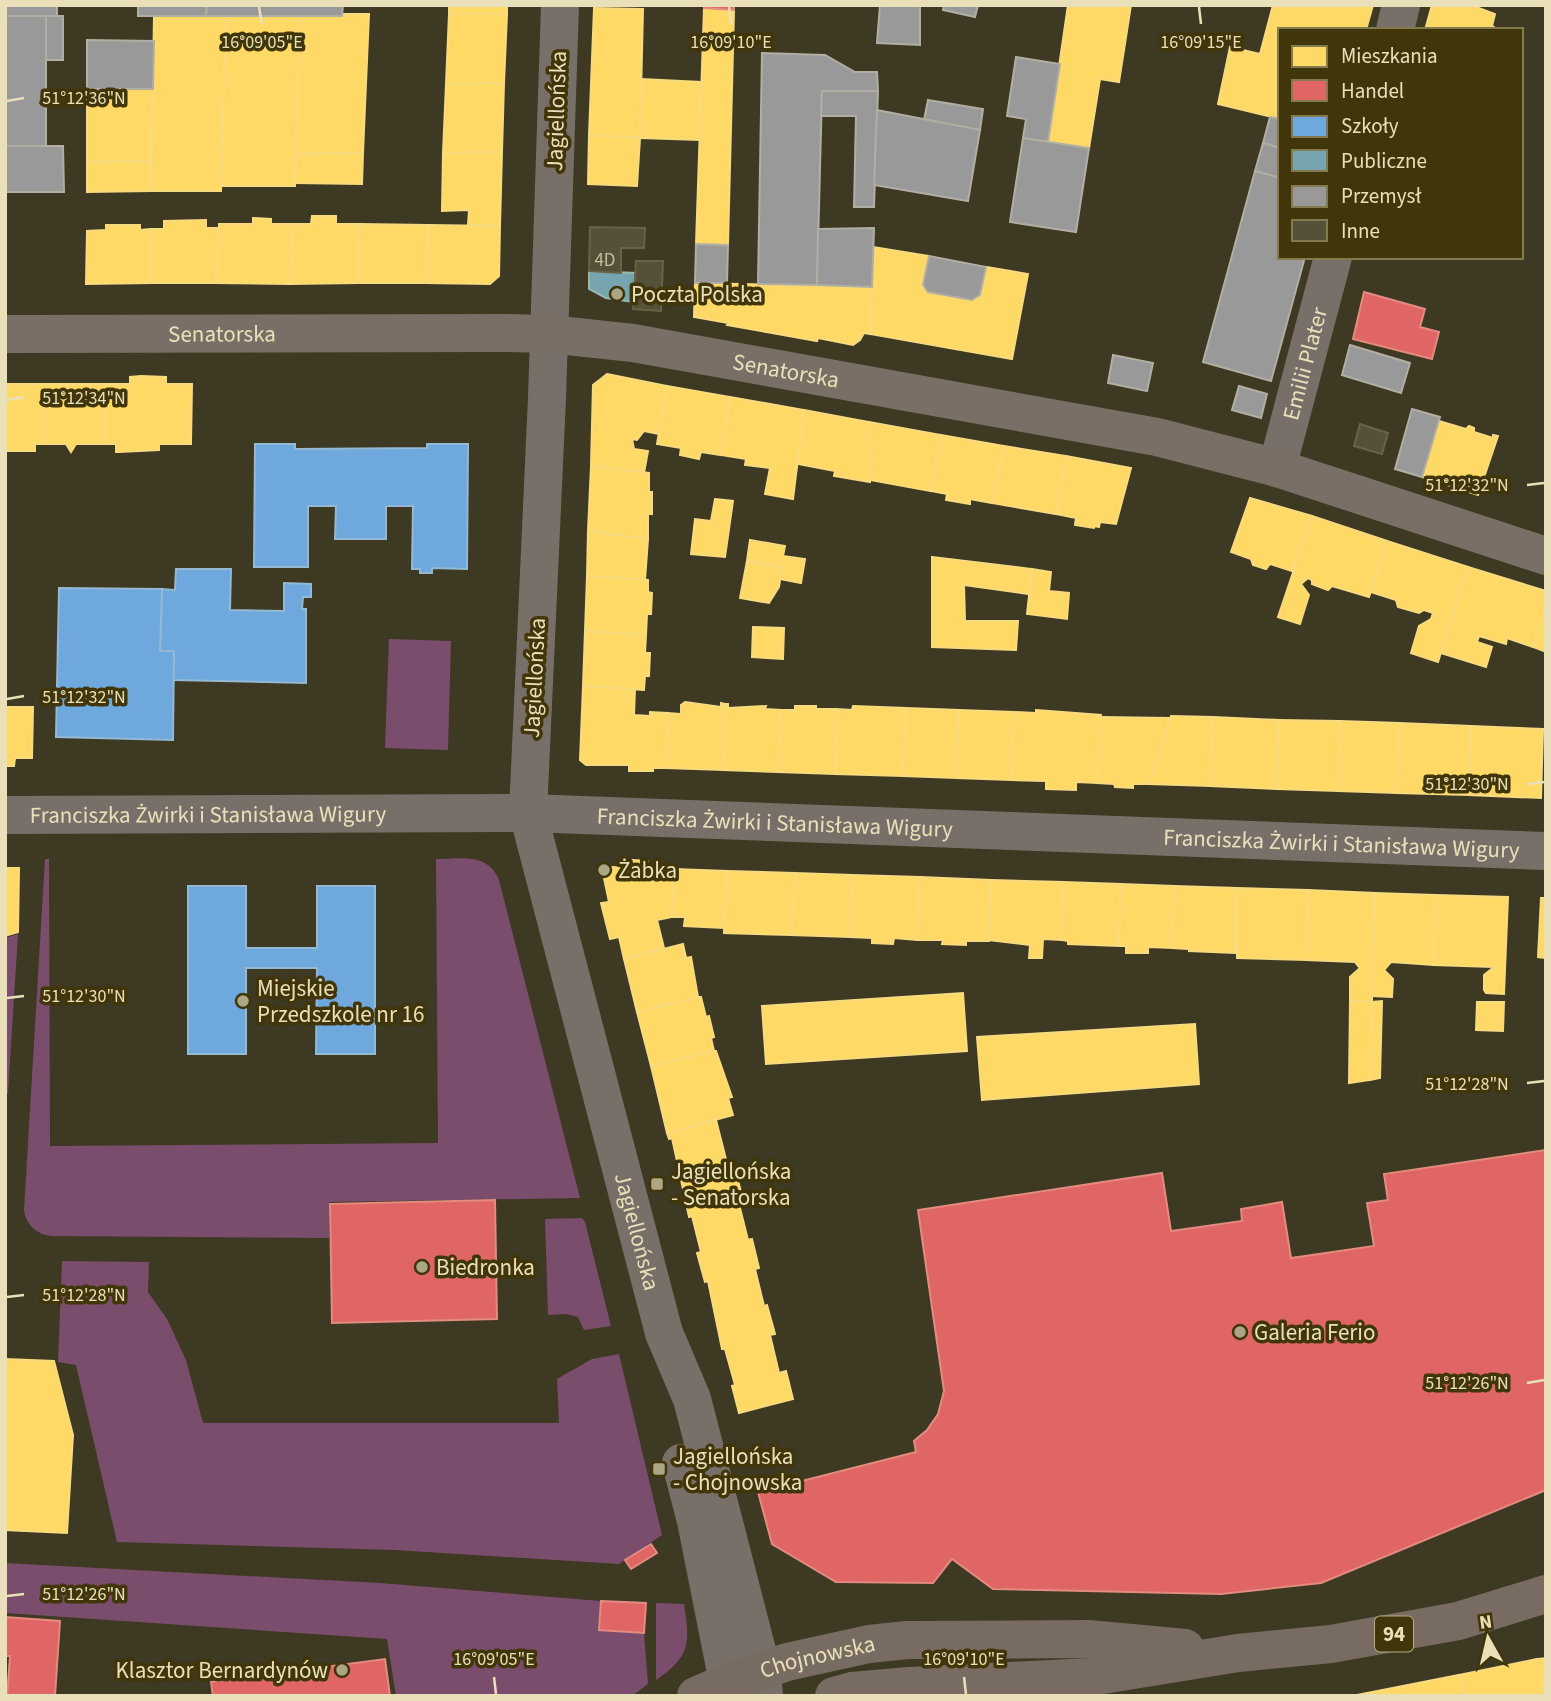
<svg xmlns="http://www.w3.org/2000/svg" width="1551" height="1701" viewBox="0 0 1551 1701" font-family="'Source Sans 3',sans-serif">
<rect width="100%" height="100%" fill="#3e3922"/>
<!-- green -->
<g fill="#7b4d6c">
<polygon points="389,639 451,641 448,750 385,748"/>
<path d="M45,859h4l1,287 388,-3 -2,-284c24,0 52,-7 63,21l81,318 -251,4v36l-278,-2c-15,-2 -25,-11 -27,-26z"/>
<polygon points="18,934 8,1093 5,1093 5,938"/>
<polygon points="582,1218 585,1222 611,1326 584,1330 578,1317 566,1314 548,1315 545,1219"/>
<polygon points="62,1261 149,1262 148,1292 167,1319 186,1360 203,1423 559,1423 557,1379 592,1359 619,1354 662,1535 619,1564 395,1550 117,1542 76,1365 58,1362"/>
<polygon points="5,1563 380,1583 601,1601 599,1630 644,1633 648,1684 632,1696 396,1696 387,1639 5,1613"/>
<path d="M656,1603l28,1c6,39 7,52 -28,76z"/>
</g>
<!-- homes -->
<g fill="#ffd966" stroke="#f8db7f" stroke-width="2">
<rect x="449" y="5" width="58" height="9"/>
<polygon points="1068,5 1131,5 1119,82 1100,79 1089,148 1048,142"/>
<polygon points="1273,5 1373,5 1366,30 1280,30 1280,119 1218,104 1230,47 1260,54"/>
<polygon points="1432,5 1471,5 1495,14 1492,26 1494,27 1494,30 1425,30"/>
<polygon points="594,8 643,9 640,138 589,135"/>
<polygon points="704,8 734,10 728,245 696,244"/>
<polygon points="342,14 369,14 363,153 296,154 299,16 342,16"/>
<polygon points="449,14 507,14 504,83 446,84"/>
<polygon points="154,16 226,16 221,191 151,191"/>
<polygon points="226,16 299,16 295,186 221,186"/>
<polygon points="641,79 701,82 700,140 640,138"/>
<polygon points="504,83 502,152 443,153 446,84"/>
<polygon points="87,89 153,89 150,161 87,162"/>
<polygon points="589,135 640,138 637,186 588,184"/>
<polygon points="502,152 500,226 468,225 469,210 442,211 443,153"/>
<polygon points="363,153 362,184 295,183 296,154"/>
<polygon points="150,161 151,191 87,192 87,162"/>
<polygon points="312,216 336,216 336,224 360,224 358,283 290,284 293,224 311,224"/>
<polygon points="253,218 271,219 271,224 293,224 290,284 216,283 219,224 253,224"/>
<polygon points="206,220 206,228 219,228 216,283 151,283 150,229 164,229 164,221"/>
<polygon points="360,224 428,225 426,283 358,283"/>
<polygon points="106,225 140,225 140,230 150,229 151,283 86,284 87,231 106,230"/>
<polygon points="428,225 500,226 499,276 490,284 426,283"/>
<polygon points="873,247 929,256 923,285 928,292 972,300 980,295 986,267 1028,274 1012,359 870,334"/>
<polygon points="695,283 872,287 870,334 864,333 860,340 853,345 818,338 817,341 727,325 728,323 694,317"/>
<polygon points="607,374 667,386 659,434 644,431 637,440 632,439 634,449 648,451 644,473 591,466 593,385"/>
<polygon points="141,376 166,377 166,384 192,384 191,444 159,444 159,450 119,452 116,452 116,444 105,444 105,384 130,384 130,377"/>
<polygon points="5,384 45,384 45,444 35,444 35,451 5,451"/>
<polygon points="45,384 105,384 105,444 76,444 71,452 66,444 45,444"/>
<polygon points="667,386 730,397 721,455 701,452 699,459 680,455 681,448 657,444"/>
<polygon points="730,397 804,410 793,499 765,494 770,468 745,465 746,459 721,455"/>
<polygon points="804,410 869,422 870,482 834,476 835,471 798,464"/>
<polygon points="1439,421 1466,429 1469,426 1474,428 1474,432 1493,438 1493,435 1498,436 1478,495 1422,477"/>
<polygon points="869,422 941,435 931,491 870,480"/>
<polygon points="941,435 1004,446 992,503 970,499 970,504 946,500 947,494 931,491"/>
<polygon points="1004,446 1066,456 1056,514 992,503"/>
<polygon points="1066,456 1131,468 1116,524 1100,522 1099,527 1095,526 1094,528 1075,525 1076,518 1056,514"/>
<polygon points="591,466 649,473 649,492 652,492 652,514 648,514 648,539 588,531"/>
<polygon points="1250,498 1312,516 1292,571 1270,564 1266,569 1253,565 1251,559 1231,552"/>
<polygon points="715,499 733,501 725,557 691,554 695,519 711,521"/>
<polygon points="1312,516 1387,541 1369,597 1332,586 1328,590 1312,584 1312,580 1308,578 1301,584 1309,595 1300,624 1278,617"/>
<polygon points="588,531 648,539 645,580 587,576"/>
<polygon points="750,540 785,546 783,556 805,559 801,583 780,579 782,567 747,561"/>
<polygon points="1387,541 1468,567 1438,662 1411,653 1419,626 1431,619 1433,613 1424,610 1419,613 1398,607 1396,600 1371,592"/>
<polygon points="932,557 1032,569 1029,594 964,585 965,621 1018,621 1016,650 932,647"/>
<polygon points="747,561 782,567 779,587 769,603 740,598"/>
<polygon points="1468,567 1546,591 1546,608 1533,647 1507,638 1506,644 1479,636 1477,642 1492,647 1486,667 1441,653"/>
<polygon points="1032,569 1051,572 1049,591 1069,593 1067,619 1027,614"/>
<polygon points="587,576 648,580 648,592 652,593 651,614 647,614 646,635 585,631"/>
<polygon points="1546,608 1546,654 1544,651 1533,647"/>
<polygon points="753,627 784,628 783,659 752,657"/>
<polygon points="585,631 646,635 645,653 650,653 649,676 645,676 644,690 583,686"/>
<polygon points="583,686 635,689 634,715 650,716 650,712 668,713 666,768 653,768 653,771 629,771 629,765 586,765 580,760"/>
<polygon points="685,702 721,707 721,703 725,704 723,770 666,768 668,713 681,714 681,705"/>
<polygon points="725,704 728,704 728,708 766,706 765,709 781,710 778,772 723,770"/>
<polygon points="795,706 816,706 816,709 837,709 835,774 778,772 781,710 795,710"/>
<polygon points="853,706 906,708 903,776 835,774 837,709 852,710"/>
<polygon points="5,707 33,707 32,758 15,758 14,766 5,766"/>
<polygon points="906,708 959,710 956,778 903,776"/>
<polygon points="959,710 1014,712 1011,780 956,778"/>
<polygon points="1036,710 1101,715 1097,783 1076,782 1076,790 1046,789 1046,781 1011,780 1014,712 1036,713"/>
<polygon points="1171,716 1213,717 1210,786 1149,784"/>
<polygon points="1100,717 1170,718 1149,784 1133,784 1133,788 1115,787 1114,784 1097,783"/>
<polygon points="1213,717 1279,720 1277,789 1210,786"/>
<polygon points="1279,720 1340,721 1338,791 1277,789"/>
<polygon points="1340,721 1399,723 1397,793 1338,791"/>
<polygon points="1399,723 1471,726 1469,795 1397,793"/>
<polygon points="1471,726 1543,729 1541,798 1469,795"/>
<polygon points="632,860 648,861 648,868 674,869 672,917 657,920 664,948 624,959 619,937 610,939 601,903 609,902 604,878 612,867 632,868"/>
<polygon points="5,868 19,868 18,932 5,936"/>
<polygon points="674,869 727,871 724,928 684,926 685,917 672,917"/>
<polygon points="727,871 795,873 791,935 724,933"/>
<polygon points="795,873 852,875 850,937 791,935"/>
<polygon points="852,875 920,877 917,940 894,938 893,944 872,943 872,938 850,937"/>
<polygon points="920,877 991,880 989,941 966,941 966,945 942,944 943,940 917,940"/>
<polygon points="991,880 1063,882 1061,940 1043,939 1042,958 1029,958 1030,945 989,940"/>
<polygon points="1063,882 1121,884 1119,946 1068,944 1068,941 1061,940"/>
<polygon points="1121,884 1174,886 1172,948 1148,947 1148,953 1126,953 1126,946 1119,946"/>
<polygon points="1174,886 1237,888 1235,953 1189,951 1189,949 1172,948"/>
<polygon points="1237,888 1308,890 1306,960 1237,958"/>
<polygon points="1308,890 1375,893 1372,1002 1350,1001 1350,977 1360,968 1355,962 1306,960"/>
<polygon points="1375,893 1435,895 1433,965 1391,962 1384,970 1393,979 1392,997 1372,996"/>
<polygon points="1435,895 1508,897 1504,994 1486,993 1484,990 1484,975 1494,967 1433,965"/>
<polygon points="1541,898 1546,898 1546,958 1538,957"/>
<polygon points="683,944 686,958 691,957 698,997 637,1012 624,959"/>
<polygon points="963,993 967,1051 766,1064 762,1006"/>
<polygon points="698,997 701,997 706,1017 709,1016 714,1037 711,1038 714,1051 651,1066 637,1012"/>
<polygon points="1350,1001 1372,1002 1370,1080 1349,1083"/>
<polygon points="1382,1001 1380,1078 1370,1080 1372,1002"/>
<polygon points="1477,1002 1504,1002 1503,1031 1476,1030"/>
<polygon points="1195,1024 1199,1084 982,1100 977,1037"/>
<polygon points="714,1051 716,1051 732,1097 728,1098 733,1115 667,1133 651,1066"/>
<polygon points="716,1120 730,1175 736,1173 744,1203 739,1204 748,1240 752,1239 759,1268 755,1269 764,1306 767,1305 775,1334 770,1335 779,1373 786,1371 793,1399 739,1413 732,1386 735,1385 725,1349 722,1349 708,1281 705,1282 697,1253 701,1252 692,1216 689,1217 672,1138 669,1139 667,1133"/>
<polygon points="5,1359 54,1361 73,1435 67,1533 5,1530"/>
<polygon points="1546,1658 1546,1696 1545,1696 1537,1659"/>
<polygon points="1537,1659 1545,1696 1465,1696 1459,1675"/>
<polygon points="1459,1675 1465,1696 1343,1696 1357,1695"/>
</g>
<!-- shops -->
<g fill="#e06666" stroke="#e38b7f" stroke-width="2">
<polygon points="704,5 734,5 734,10 704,8"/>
<polygon points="1364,292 1425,309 1420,327 1439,332 1432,359 1353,339"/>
<polygon points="1546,1150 1546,1490 1321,1583 1221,1594 993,1589 952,1559 933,1583 836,1582 772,1544 758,1492 916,1452 914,1441 927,1430 938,1414 944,1391 918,1210 1162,1173 1171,1231 1242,1221 1241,1209 1282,1202 1291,1258 1374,1246 1367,1203 1388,1200 1384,1174"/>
<polygon points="495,1200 497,1319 332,1323 330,1204"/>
<polygon points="651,1544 657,1553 631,1569 625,1560"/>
<polygon points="601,1601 646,1603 644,1633 599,1630"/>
<polygon points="5,1617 60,1621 55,1696 7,1696 10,1656 5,1656"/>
<polygon points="385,1659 390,1696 213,1696 211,1682"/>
</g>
<!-- schools -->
<g fill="#6fa8dc" stroke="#94b9d2" stroke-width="2">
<polygon points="255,444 295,444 295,449 427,448 427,444 468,444 467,569 432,568 432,573 420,573 420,569 412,569 413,506 386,506 386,539 335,539 336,506 308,506 308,567 254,567"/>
<polygon points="176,569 231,569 230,610 284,611 284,583 311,584 311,597 303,597 302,609 306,609 306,683 173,680 174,651 160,651 162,589 175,590"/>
<polygon points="59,588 162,589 160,651 174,651 173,740 56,737"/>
<polygon points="188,886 246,886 246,948 317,948 317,886 375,886 375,1054 316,1054 317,968 246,968 246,1054 188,1054"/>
</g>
<!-- public -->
<polygon fill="#76a5af" stroke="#98b7b2" stroke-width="2" points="589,271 636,273 634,302 606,298 589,289"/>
<!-- industry -->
<g fill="#999" stroke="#b1aea3" stroke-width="2">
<rect x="5" y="5" width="52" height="11"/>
<polygon points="138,5 207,5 206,16 138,16"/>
<polygon points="207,5 343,5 342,16 206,16"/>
<polygon points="880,5 920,5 920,45 877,43"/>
<polygon points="944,5 978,5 975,17 943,10"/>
<rect x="5" y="16" width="41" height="130"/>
<rect x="46" y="16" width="17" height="44"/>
<polygon points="87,40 154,41 153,89 87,89"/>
<polygon points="762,53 825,55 855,72 877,72 878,91 822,91 817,285 758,284"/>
<polygon points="1016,57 1060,64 1048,142 1023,138 1026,119 1007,116"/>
<polygon points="822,91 878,91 874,207 854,207 856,116 821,116"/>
<polygon points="928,100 983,109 980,130 924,120"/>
<polygon points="877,110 980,130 968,201 874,185"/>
<polygon points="1270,117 1280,119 1280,148 1263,143"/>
<polygon points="1023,138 1089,148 1076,232 1010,222"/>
<polygon points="1263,143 1280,148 1280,178 1255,171"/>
<polygon points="5,146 63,146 64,192 5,192"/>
<polygon points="1255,171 1280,178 1280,257 1305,257 1271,381 1203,362"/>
<polygon points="874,228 872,287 817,285 818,229"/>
<polygon points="696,244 728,245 727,283 695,283"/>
<polygon points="929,256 986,267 980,295 972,300 928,292 923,285"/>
<polygon points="1350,345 1410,363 1401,393 1342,375"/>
<polygon points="1113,355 1153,363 1147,391 1108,383"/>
<polygon points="1239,386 1267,394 1261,418 1232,410"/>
<polygon points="1412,409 1440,417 1422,477 1395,469"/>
</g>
<!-- building -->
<g fill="#555038" stroke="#686247" stroke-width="2">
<polygon points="590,227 645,228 644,248 621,248 621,273 589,271"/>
<polygon points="636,261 663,261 661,311 633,309"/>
<polygon points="1360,424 1388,433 1382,454 1354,446"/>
</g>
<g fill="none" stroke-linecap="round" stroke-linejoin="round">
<!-- street -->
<g stroke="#796f69" stroke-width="38">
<path id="s1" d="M560,5l-13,393 -19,415 136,520 28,66 70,271 2,26"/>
<polyline points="1395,30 1401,5"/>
<path id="s2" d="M1277,468l56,-211"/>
<path id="s3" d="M5,815l523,-2 1018,38"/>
<polyline points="681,1463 696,1521 728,1682 743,1696"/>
</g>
<!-- secondary -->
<path stroke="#7a6f67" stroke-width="38" id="s4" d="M5,334l503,-1 41,1 84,9 524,94 120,31 269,88"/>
<!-- primary -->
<g stroke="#786c62" stroke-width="38">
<path id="s5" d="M696,1696l32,-14 59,-20 82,-18 38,-4 181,-1 97,9"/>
<polyline points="834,1696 852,1691 909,1686 1090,1677 1238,1653 1331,1644 1458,1621 1546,1594"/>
</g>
</g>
<!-- ticks -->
<path fill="none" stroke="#e9e0ba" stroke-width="2.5" d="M259,7l3,17M729,7l2,17M1199,7l2,17M7,101l17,-3M7,400l17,-3M1527,485l17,-2M7,699l17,-3M1527,784l17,-2M7,998l17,-2M1527,1083l17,-2M7,1297l17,-2M1527,1383l17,-3M7,1596l17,-2M494,1677l2,17M964,1677l2,17"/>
<!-- markers -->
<g fill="#ada685" stroke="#40360a" stroke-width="2.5">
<circle cx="617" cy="294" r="7"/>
<circle cx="604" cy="870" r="7"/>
<circle cx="243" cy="1001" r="7"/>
<rect x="650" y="1177" width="14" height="14" rx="3.5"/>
<circle cx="422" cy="1267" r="7"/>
<circle cx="1240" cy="1332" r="7"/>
<rect x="652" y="1462" width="14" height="14" rx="3.5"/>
<circle cx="342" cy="1670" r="7"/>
</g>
<g text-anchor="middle" stroke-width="7" stroke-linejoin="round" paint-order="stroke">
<!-- number labels -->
<g font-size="19" fill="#c4bc9a">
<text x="605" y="266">4D</text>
</g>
<!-- shield labels -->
<rect fill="#40360a" stroke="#b6ad85" stroke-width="2" x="1375" y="1616.5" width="38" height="35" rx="5"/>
<g font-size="21" font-weight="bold" fill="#e9e0ba">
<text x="1394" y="1641">94</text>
</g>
<!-- street labels -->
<g font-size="23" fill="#e9e0ba" stroke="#40360a">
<text transform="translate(556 111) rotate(-88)" y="8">Jagiellońska</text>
<text dy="8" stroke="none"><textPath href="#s4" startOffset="217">Senatorska</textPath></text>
<text dy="8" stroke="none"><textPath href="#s2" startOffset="108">Emilii Plater</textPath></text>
<text dy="8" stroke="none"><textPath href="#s4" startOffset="784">Senatorska</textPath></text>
<text transform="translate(534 678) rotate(-87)" y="8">Jagiellońska</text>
<text dy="8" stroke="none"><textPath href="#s3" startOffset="203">Franciszka Żwirki i Stanisława Wigury</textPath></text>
<text dy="8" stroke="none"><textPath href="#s3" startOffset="770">Franciszka Żwirki i Stanisława Wigury</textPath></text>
<text dy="8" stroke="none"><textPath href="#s3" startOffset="1337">Franciszka Żwirki i Stanisława Wigury</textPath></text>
<text dy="8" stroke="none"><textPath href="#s1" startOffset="1241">Jagiellońska</textPath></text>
<text dy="8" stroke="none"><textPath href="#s5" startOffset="128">Chojnowska</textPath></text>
</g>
<!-- poi labels -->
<g font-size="23" fill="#e9e0ba" stroke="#40360a" text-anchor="start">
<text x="631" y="302">Poczta Polska</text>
<text x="618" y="878">Żabka</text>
<text x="257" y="996">Miejskie<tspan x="257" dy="26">Przedszkole nr 16</tspan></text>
<text x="671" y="1179">Jagiellońska<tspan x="671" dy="26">- Senatorska</tspan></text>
<text x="436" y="1275">Biedronka</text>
<text x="1254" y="1340">Galeria Ferio</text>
<text x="673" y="1464">Jagiellońska<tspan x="673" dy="26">- Chojnowska</tspan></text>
<text x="328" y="1678" text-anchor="end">Klasztor Bernardynów</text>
</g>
</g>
<g font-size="18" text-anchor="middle" fill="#e9e0ba" stroke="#40360a" stroke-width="7" stroke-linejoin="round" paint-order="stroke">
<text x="262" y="48">16°09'05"E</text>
<text x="731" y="48">16°09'10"E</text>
<text x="1201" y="48">16°09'15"E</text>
<text x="84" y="104">51°12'36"N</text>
<text x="84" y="404">51°12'34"N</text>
<text x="1467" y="491">51°12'32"N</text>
<text x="84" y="703">51°12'32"N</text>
<text x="1467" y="790">51°12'30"N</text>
<text x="84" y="1002">51°12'30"N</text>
<text x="1467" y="1090">51°12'28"N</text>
<text x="84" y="1301">51°12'28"N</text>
<text x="1467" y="1389">51°12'26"N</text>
<text x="84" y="1600">51°12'26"N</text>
<text x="494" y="1665">16°09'05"E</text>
<text x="964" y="1665">16°09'10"E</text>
</g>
<!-- border -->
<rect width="1551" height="1701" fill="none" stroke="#e9e0ba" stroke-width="14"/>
<!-- legend -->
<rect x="1278" y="28" width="245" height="231" fill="#40360a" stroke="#847a50" stroke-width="2"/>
<rect x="1292" y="46" width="35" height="21" fill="#ffd966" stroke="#847a50" stroke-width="2"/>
<text x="1341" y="63" font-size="21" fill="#e9e0ba">Mieszkania</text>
<rect x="1292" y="80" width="35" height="21" fill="#e06666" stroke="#847a50" stroke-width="2"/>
<text x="1341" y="98" font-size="21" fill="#e9e0ba">Handel</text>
<rect x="1292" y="116" width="35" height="21" fill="#6fa8dc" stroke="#847a50" stroke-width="2"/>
<text x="1341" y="133" font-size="21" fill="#e9e0ba">Szkoły</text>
<rect x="1292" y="150" width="35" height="21" fill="#76a5af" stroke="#847a50" stroke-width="2"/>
<text x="1341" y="168" font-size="21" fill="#e9e0ba">Publiczne</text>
<rect x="1292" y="186" width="35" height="21" fill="#999999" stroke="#847a50" stroke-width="2"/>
<text x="1341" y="203" font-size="21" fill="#e9e0ba">Przemysł</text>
<rect x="1292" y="220" width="35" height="21" fill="#555038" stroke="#847a50" stroke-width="2"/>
<text x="1341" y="238" font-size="21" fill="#e9e0ba">Inne</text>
<!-- north arrow -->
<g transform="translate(1488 1638) rotate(352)" stroke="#40360a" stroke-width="5" paint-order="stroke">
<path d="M0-5L12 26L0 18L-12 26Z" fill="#e9e0ba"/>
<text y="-10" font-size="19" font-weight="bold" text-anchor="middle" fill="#e9e0ba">N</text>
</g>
</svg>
